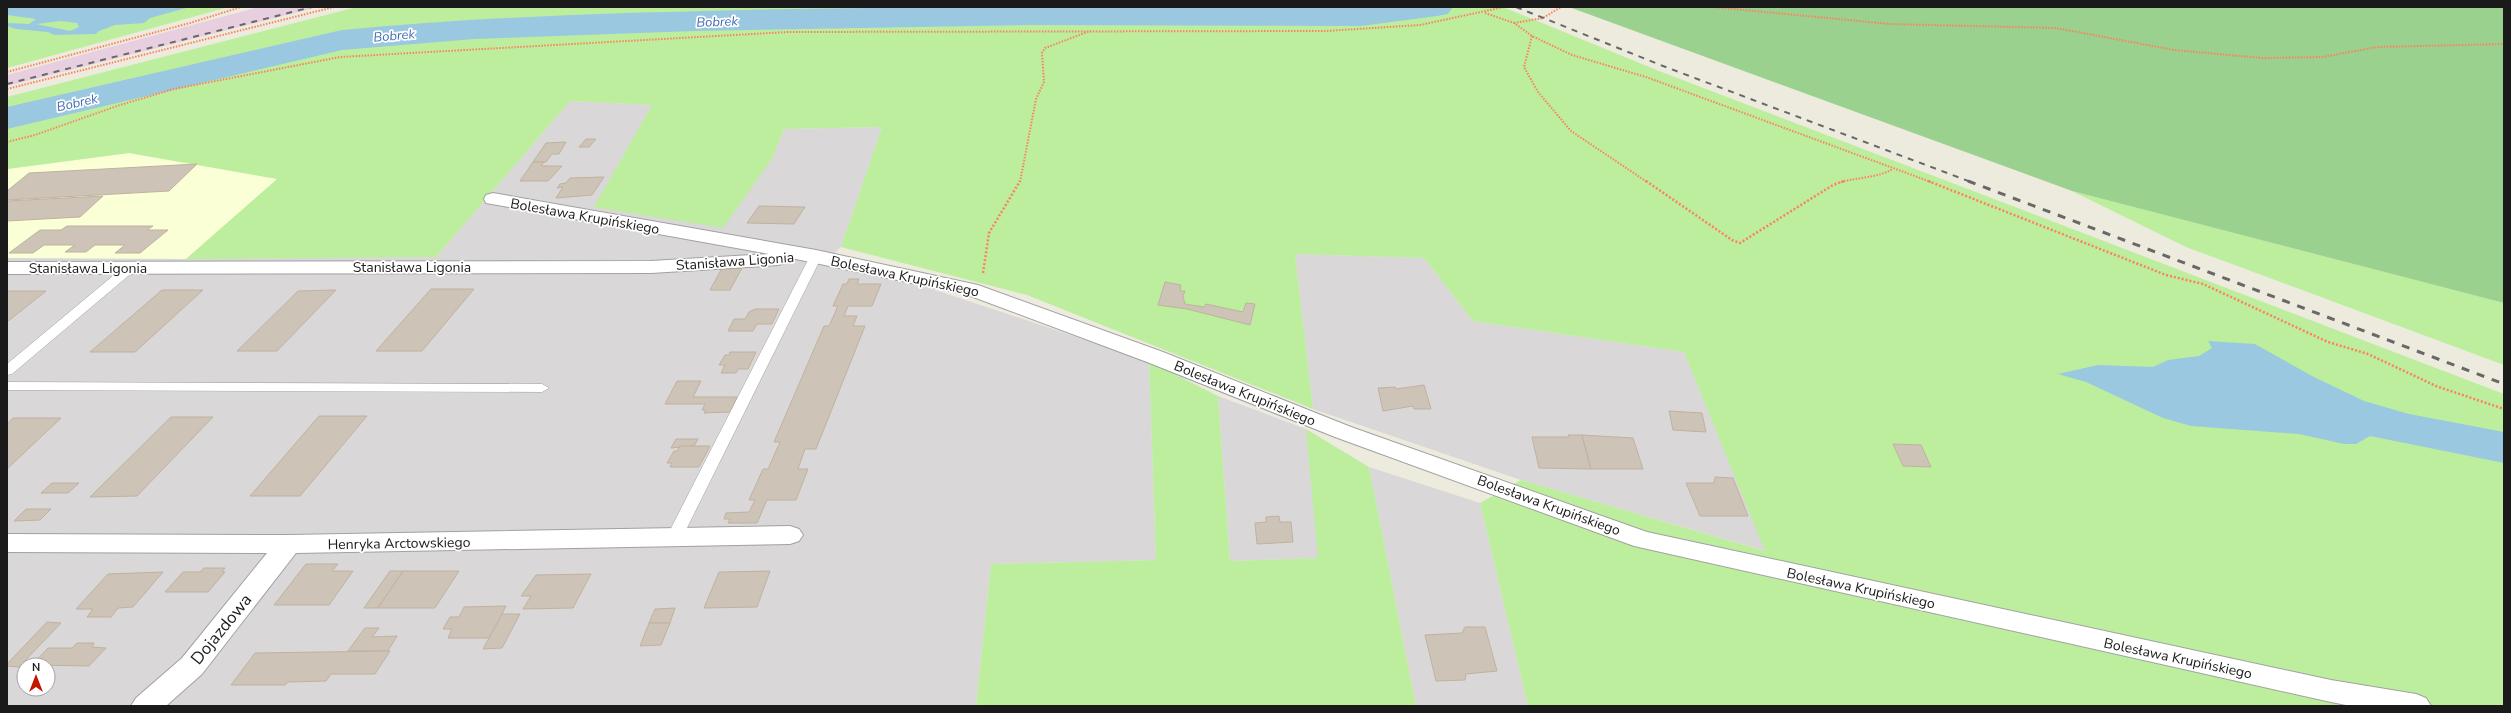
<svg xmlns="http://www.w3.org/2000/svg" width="2511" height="713" viewBox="0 0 2511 713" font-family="'Nunito Sans',sans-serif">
<rect width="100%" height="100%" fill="#edeade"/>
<!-- residential -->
<g fill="#d9d7d7" fill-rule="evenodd">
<path d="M570,101l82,4 -57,102 178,-50 11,-28 98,-2 -41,120 -19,18 98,20 229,76 7,199 -165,4 -15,142h-969v-448l429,-1zM24,665h24v24h-24z"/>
<polygon points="1295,254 1424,258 1473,321 1684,352 1766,551 1521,480 1313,409"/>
<polygon points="1218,396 1306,429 1319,558 1230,561"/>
<polygon points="1369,467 1480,503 1528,706 1416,706"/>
</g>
<!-- industrial -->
<polygon fill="#e7cfe0" points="259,7 318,7 7,86 7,75"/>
<!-- education -->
<polygon fill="#faffd6" points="129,153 278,179 186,259 7,258 7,169"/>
<!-- grass -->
<g fill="#bcee9e">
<polygon points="7,7 229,7 7,68"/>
<polygon points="357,7 1503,7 1659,71 2504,394 2504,706 1528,706 1480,503 1521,480 1765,551 1684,352 1473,321 1424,258 1295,254 1313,409 1027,295 841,247 882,127 784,129 773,157 723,228 594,207 652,105 570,101 436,257 186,259 277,179 129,153 7,169 7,97"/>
<polygon points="2072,191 2504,303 2504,365 2186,247"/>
<polygon points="1149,361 1218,396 1230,561 1318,558 1306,429 1369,467 1416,706 976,706 991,564 1156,560"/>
</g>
<!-- forest -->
<polygon fill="#9bd18f" points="1569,7 2504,7 2504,303 2072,191"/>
<!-- water -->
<g fill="#9ac8e0" fill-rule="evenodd">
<path d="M7,7h183l-40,11 -6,5 -29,2 -16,6 -3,3 -42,1 -6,-3 -32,-3 -9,-3v-3l22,1 7,-5 -29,-4zM61,21l16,2 2,4 -9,4 -34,-7z"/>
<polygon points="2208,341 2255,344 2312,376 2364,401 2409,414 2504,432 2504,463 2370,436 2356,444 2344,444 2299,434 2191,426 2163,418 2086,382 2058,374 2098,365 2153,367 2168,360 2199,356 2212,348"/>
</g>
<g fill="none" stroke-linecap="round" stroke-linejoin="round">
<!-- river -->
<path fill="#9ac8e0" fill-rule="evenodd" d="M1453,7l-5,7 -11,2 -76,10 -333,-1 -333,6 -221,8 -132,11 -335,79v-22l335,-77c133,-13 267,-17 401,-20 237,-5 473,-3 710,-3z"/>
</g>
<!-- building -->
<g fill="#cdc3b7" stroke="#c0b2a0">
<polygon points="586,139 596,139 589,147 579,147"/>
<polygon points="566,142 559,154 552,154 546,162 533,162 546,143"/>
<polygon points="533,162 544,162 541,166 562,166 548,181 520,181"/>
<polygon points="197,164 169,191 7,200 7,191 29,173"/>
<polygon points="604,177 592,195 556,198 563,187 557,188 560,184 566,183 570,178"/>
<polygon points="103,196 80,217 7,221 7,201"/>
<polygon points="759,206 805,207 794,224 747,223"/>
<polygon points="67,226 153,226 147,230 168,230 140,253 115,253 125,245 95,245 86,252 65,252 75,245 44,245 33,253 9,253 40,230 61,230"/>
<polygon points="722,268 742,268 730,290 710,290"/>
<polygon points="849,279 859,279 857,284 881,284 872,306 848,306 844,316 857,316 853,326 865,326 816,449 805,449 798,469 808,469 796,500 767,500 757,523 728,523 730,519 724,519 726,513 749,512 755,500 749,500 763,469 768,469 780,442 774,442 824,326 829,326 838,306 833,306 843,284 847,284"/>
<polygon points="1165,282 1181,285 1180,291 1185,291 1183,296 1185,304 1204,307 1206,304 1243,312 1246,303 1255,304 1250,325 1187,309 1158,305"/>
<polygon points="431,289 474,289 422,351 376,351"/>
<polygon points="162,290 203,290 135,352 90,352"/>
<polygon points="336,290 277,351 237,351 298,291"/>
<polygon points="7,291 46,291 7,322"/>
<polygon points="755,309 779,309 772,324 757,324 753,331 728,331 734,319 745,319 749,312"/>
<polygon points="730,352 756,352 748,369 738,369 736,373 721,373 725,365 719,365 725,355 729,355"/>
<polygon points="677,381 701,381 693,397 737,397 730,412 704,413 706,410 702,410 705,404 665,404"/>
<polygon points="1424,385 1431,409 1414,409 1413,406 1383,411 1378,388 1395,387 1396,389"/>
<polygon points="1669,411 1702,413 1706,432 1673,430"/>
<polygon points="319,416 367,416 300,496 250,496"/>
<polygon points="171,417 213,417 137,496 90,497"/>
<polygon points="13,418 61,418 7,469 7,424"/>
<polygon points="1568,435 1582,435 1591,469 1539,468 1532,437 1569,437"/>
<polygon points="1582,435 1633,438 1643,469 1591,469"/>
<polygon points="676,439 698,439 694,446 671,448"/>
<polygon points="1893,444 1921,445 1931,467 1903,466"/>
<polygon points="680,446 710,446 699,467 670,467 672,463 667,463 674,451 677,451"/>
<polygon points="1715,477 1733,478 1748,516 1700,516 1686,483 1714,483"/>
<polygon points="52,483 79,483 68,493 41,493"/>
<polygon points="26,509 51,509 40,520 14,521"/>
<polygon points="1279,516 1280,522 1291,522 1293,542 1257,544 1255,523 1266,522 1266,517"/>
<polygon points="306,564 338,564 332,571 353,571 329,605 274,605"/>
<polygon points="204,568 225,568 222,572 225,572 208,592 165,592 183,572 200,572"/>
<polygon points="390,571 403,571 378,608 364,608"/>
<polygon points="403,571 459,571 435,608 378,608"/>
<polygon points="770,571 757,607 704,608 719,572"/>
<polygon points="163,572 133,607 118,608 111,617 87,617 93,609 76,609 108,574"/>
<polygon points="591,574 573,608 523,609 531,596 521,596 536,575"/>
<polygon points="506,606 490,638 448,638 452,629 443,629 450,617 459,617 464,607"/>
<polygon points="675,608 670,623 649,623 655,609"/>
<polygon points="502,614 520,614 502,648 483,649"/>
<polygon points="47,622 61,623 19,667 7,666 7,664"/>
<polygon points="649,623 670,623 661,645 640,646"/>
<polygon points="1465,627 1485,627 1497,671 1466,674 1465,680 1436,681 1425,635 1462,633"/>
<polygon points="365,628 379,628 372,637 397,636 388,651 348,651"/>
<polygon points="77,643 94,643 92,647 106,648 89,666 32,665 48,648 72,648"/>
<polygon points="390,651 375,674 331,674 326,681 288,682 285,685 231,685 255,653"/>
</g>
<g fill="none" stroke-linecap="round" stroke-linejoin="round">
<defs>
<g id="service">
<polygon points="816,252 822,256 682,538 679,542 669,542 666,538 810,256"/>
<polygon points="130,264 134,265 136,268 134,271 12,374 7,375 7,364 126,265"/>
<polygon points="7,382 542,384 549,388 542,392 7,390"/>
</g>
<g id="minor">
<polygon points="493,193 816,250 978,285 1163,352 1351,427 1647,532 2331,680 2416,694 2426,698 2431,706 2351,706 2331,702 1634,546 1335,437 1147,362 965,294 786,257 788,259 785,263 778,265 651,273 7,274 7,262 651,261 769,254 486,203 484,199 486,195"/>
<polygon points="790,526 799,529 803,535 799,541 790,544 296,553 202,674 166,706 131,706 136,698 182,658 267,553 7,552 7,534 289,535"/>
</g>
</defs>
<!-- service casing -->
<use href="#service" stroke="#a1a1a1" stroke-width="1"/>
<!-- minor casing -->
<use href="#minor" stroke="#a1a1a1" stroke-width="2"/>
<!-- path-far1 -->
<g stroke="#ff805e" stroke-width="2" stroke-dasharray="1.5 1.5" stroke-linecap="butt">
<polyline points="1713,7 1890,24 2056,28 2174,50 2262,58 2322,57 2378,47 2504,44"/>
<polyline points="1485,13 1514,23 1532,36 1572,55 1646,77 1931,182"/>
<polyline points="1514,23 1543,18 1561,7"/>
<polyline points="1532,36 1524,67 1538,92 1571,131 1647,182"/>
<polyline points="7,72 190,23 241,7"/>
<polyline points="7,89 334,7"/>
<polyline points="7,142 35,135 120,105 174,89 340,57 788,32 1326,31 1420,25 1504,7"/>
<polyline points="1020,182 1036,99 1044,82 1042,53 1045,48 1090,31"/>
<path d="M1841,182c18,-5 36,-4 52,-13"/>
</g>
<!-- path -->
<g stroke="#ff805e" stroke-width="2.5" stroke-dasharray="2 2" stroke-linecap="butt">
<polyline points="1646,181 1732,240 1740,243 1833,185 1844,181"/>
<polyline points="1928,181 2166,275 2203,284 2328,342 2368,354 2436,386 2504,409"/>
<polyline points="983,273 989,233 1020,181"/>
</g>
<!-- service -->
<use href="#service" fill="#fff" fill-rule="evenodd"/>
<!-- minor -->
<use href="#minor" fill="#fff" fill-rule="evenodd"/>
<!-- rail-far1 -->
<g stroke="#686868" stroke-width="2" stroke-dasharray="6 6" stroke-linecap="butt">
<polyline points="1516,7 1663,66 1971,182"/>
<polyline points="7,84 312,7"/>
</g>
<!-- rail -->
<polyline stroke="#686868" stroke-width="3" stroke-dasharray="8 8" stroke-linecap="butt" points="1968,181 2504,384"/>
</g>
<g text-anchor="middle" stroke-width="3.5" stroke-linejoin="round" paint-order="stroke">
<!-- far-water labels -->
<g font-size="13" font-style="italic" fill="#406cb1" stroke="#fff">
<text transform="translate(717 21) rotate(-2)" y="5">Bobrek</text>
<text transform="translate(394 35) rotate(-5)" y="5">Bobrek</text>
<text transform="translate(77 102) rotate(-13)" y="5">Bobrek</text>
</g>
<!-- street labels -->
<g font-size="14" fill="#1a1a1a" stroke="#fff">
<text transform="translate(585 216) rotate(10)" y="5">Bolesława Krupińskiego</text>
<text transform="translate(735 261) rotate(-4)" y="5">Stanisława Ligonia</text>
<text x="412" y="272">Stanisława Ligonia</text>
<text x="88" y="273">Stanisława Ligonia</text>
<text transform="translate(905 276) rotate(12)" y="5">Bolesława Krupińskiego</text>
<text transform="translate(1245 393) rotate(22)" y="5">Bolesława Krupińskiego</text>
<text transform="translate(1549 505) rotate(20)" y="5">Bolesława Krupińskiego</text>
<text transform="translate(399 543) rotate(-1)" y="5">Henryka Arctowskiego</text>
<text transform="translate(1861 588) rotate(12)" y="5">Bolesława Krupińskiego</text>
<text transform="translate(2178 658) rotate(12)" y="5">Bolesława Krupińskiego</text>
</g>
<!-- near-street labels -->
<g font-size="17" fill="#1a1a1a" stroke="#fff">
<text transform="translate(221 629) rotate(-51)" y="6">Dojazdowa</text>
</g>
</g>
<!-- border -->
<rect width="2511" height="713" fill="none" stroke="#1a1a1a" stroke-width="16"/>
<!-- north arrow -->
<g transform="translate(36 677)"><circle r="19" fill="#ffffff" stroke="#a3a3a3"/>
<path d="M0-3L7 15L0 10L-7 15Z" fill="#c51600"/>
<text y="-6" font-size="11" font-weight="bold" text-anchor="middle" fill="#1a1a1a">N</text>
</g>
</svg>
